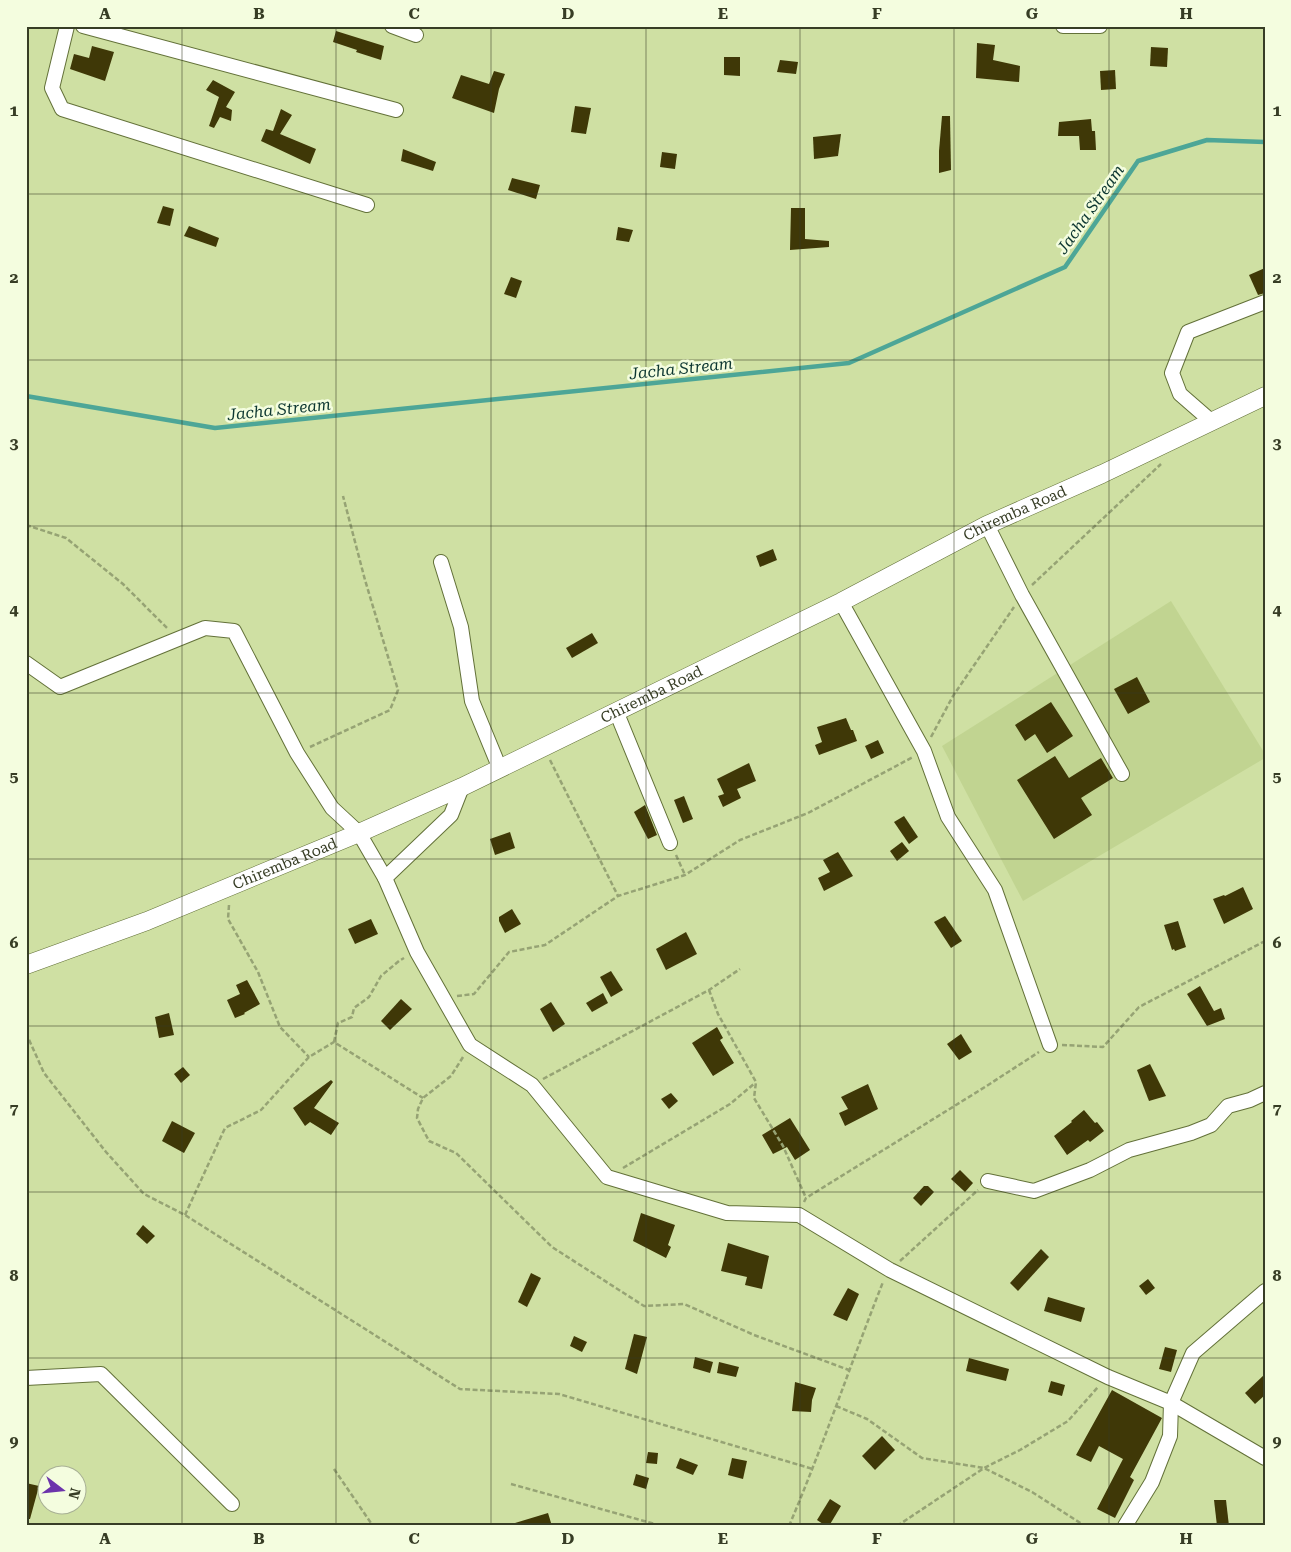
<svg xmlns="http://www.w3.org/2000/svg" width="1291" height="1552" viewBox="0 0 1291 1552" font-family="'Roboto Serif',serif">
<rect width="100%" height="100%" fill="#cfe0a3"/>
<!-- built -->
<polygon fill="#c1d491" points="1171,601 1265,754 1265,758 1023,901 942,746"/>
<g fill="none" stroke-linecap="round" stroke-linejoin="round">
<!-- stream -->
<polyline stroke="#4da697" stroke-width="4.5" points="26,396 215,428 849,363 1065,267 1138,161 1207,140 1265,142"/>
</g>
<!-- building -->
<g fill="#3f3807">
<polygon points="336,31 384,46 381,60 356,52 357,50 333,42"/>
<polygon points="977,43 995,45 993,60 1020,66 1019,82 976,78"/>
<polygon points="92,46 114,52 105,81 70,69 74,54 89,58"/>
<polygon points="1151,47 1168,48 1167,67 1150,66"/>
<polygon points="724,57 740,57 740,76 724,75"/>
<polygon points="780,60 798,62 796,74 777,72"/>
<polygon points="1115,70 1116,89 1101,90 1100,71"/>
<polygon points="494,71 505,74 499,89 494,113 452,98 461,75 489,84"/>
<polygon points="213,80 235,92 226,107 232,110 231,121 220,117 214,128 209,126 219,97 206,90"/>
<polygon points="575,106 591,108 586,134 571,132"/>
<polygon points="281,109 292,115 280,134 316,149 310,164 261,141 266,129 273,131"/>
<polygon points="942,116 950,116 951,170 939,173 939,151"/>
<polygon points="1091,119 1092,131 1095,131 1096,150 1080,150 1079,136 1058,136 1059,122"/>
<polygon points="841,134 838,156 814,159 813,137"/>
<polygon points="403,149 436,162 433,171 401,161"/>
<polygon points="662,152 677,154 675,169 660,167"/>
<polygon points="512,178 540,185 536,199 508,190"/>
<polygon points="163,206 174,209 170,226 157,223"/>
<polygon points="791,208 805,208 805,239 829,241 829,247 790,250"/>
<polygon points="189,226 219,238 216,247 184,236"/>
<polygon points="618,227 633,230 629,242 616,240"/>
<polygon points="1265,268 1265,293 1258,295 1249,275"/>
<polygon points="511,277 522,281 516,298 504,294"/>
<polygon points="773,549 777,560 760,567 756,556"/>
<polygon points="592,633 598,643 572,658 566,648"/>
<polygon points="1137,677 1150,702 1128,714 1114,689"/>
<polygon points="1051,702 1073,736 1047,753 1035,734 1025,741 1015,725"/>
<polygon points="846,718 851,730 853,730 857,741 819,755 815,745 822,742 817,727"/>
<polygon points="878,740 884,753 871,759 865,746"/>
<polygon points="1055,756 1069,778 1101,758 1113,778 1081,798 1092,815 1054,839 1017,780"/>
<polygon points="749,763 756,781 737,789 741,798 723,807 718,796 724,794 717,779"/>
<polygon points="684,796 693,819 683,823 674,800"/>
<polygon points="645,805 657,835 648,839 634,812"/>
<polygon points="904,816 918,837 909,844 894,822"/>
<polygon points="510,832 515,848 495,855 490,839"/>
<polygon points="902,842 909,851 897,861 890,851"/>
<polygon points="838,852 853,876 824,891 818,878 830,872 823,860"/>
<polygon points="1243,887 1253,909 1224,924 1213,899 1224,895 1225,896"/>
<polygon points="512,909 521,924 505,933 499,921 499,917"/>
<polygon points="945,916 962,941 951,948 934,922"/>
<polygon points="371,919 378,934 355,944 348,929"/>
<polygon points="1178,921 1186,947 1175,951 1174,949 1172,950 1164,925"/>
<polygon points="686,932 697,954 666,970 656,949"/>
<polygon points="611,971 623,990 611,997 600,977"/>
<polygon points="247,980 260,1004 244,1013 245,1014 235,1018 227,1000 240,994 236,985"/>
<polygon points="1200,986 1214,1011 1221,1008 1225,1019 1207,1026 1187,994"/>
<polygon points="603,993 608,1003 592,1012 586,1003"/>
<polygon points="401,999 412,1009 390,1030 381,1021"/>
<polygon points="551,1002 565,1024 553,1032 540,1009"/>
<polygon points="169,1013 174,1035 159,1038 155,1017"/>
<polygon points="717,1027 723,1038 720,1040 734,1063 713,1076 692,1043"/>
<polygon points="961,1034 972,1052 959,1060 947,1044"/>
<polygon points="1150,1064 1166,1096 1149,1101 1137,1070"/>
<polygon points="183,1067 190,1075 181,1083 174,1074"/>
<polygon points="331,1080 333,1082 314,1108 339,1123 331,1135 310,1122 305,1126 293,1108"/>
<polygon points="868,1084 878,1109 845,1126 839,1113 848,1109 841,1097"/>
<polygon points="671,1093 678,1101 669,1109 661,1099"/>
<polygon points="1084,1110 1095,1123 1097,1122 1104,1131 1090,1142 1088,1140 1067,1155 1054,1136 1072,1122 1071,1121"/>
<polygon points="790,1118 810,1150 795,1160 787,1147 773,1154 762,1135"/>
<polygon points="172,1121 195,1133 184,1153 162,1141"/>
<polygon points="960,1170 973,1183 965,1192 951,1179"/>
<polygon points="924,1186 928,1186 934,1192 921,1206 913,1198"/>
<polygon points="641,1213 675,1225 668,1245 671,1247 666,1258 633,1241"/>
<polygon points="143,1225 155,1236 147,1244 136,1234"/>
<polygon points="728,1243 769,1256 762,1289 745,1285 747,1277 721,1271"/>
<polygon points="1041,1249 1049,1257 1018,1291 1010,1283"/>
<polygon points="531,1273 541,1278 527,1307 518,1302"/>
<polygon points="1148,1279 1155,1288 1146,1295 1139,1286"/>
<polygon points="848,1288 859,1294 847,1321 833,1315"/>
<polygon points="1048,1297 1085,1308 1081,1322 1044,1311"/>
<polygon points="634,1334 647,1337 637,1374 625,1369"/>
<polygon points="574,1336 587,1342 582,1352 570,1346"/>
<polygon points="1165,1347 1177,1350 1171,1372 1159,1369"/>
<polygon points="695,1357 713,1362 710,1373 693,1368"/>
<polygon points="969,1358 1009,1369 1006,1381 966,1371"/>
<polygon points="719,1362 739,1367 736,1377 717,1373"/>
<polygon points="1265,1374 1265,1395 1255,1404 1245,1393"/>
<polygon points="1051,1381 1065,1385 1062,1396 1048,1392"/>
<polygon points="795,1382 816,1388 812,1400 811,1412 792,1411"/>
<polygon points="1112,1390 1162,1418 1130,1477 1134,1480 1115,1518 1097,1509 1123,1459 1099,1446 1091,1462 1076,1455"/>
<polygon points="882,1436 895,1450 875,1470 862,1456"/>
<polygon points="648,1452 658,1453 657,1464 646,1463"/>
<polygon points="680,1458 698,1465 693,1475 676,1468"/>
<polygon points="732,1458 747,1461 743,1479 728,1475"/>
<polygon points="636,1474 649,1478 646,1489 633,1485"/>
<polygon points="26,1483 39,1486 30,1519 26,1519"/>
<polygon points="830,1499 841,1506 829,1526 826,1526 817,1520"/>
<polygon points="1214,1500 1226,1500 1229,1526 1217,1526"/>
<polygon points="548,1513 552,1526 515,1526 515,1523"/>
</g>
<g fill="none" stroke-linecap="round" stroke-linejoin="round">
<defs>
<g id="minor">
<polyline points="67,26 52,88 62,109 367,205"/>
<polyline points="83,26 396,110"/>
<polyline points="392,26 416,35"/>
<polyline points="1063,26 1100,26"/>
<polyline points="1211,421 1180,394 1172,373 1188,332 1265,302"/>
<polyline points="987,525 1022,595 1122,774"/>
<polyline points="441,562 461,627 472,701 500,769"/>
<polyline points="841,602 924,751 948,817 995,890 1050,1045"/>
<polyline points="26,663 60,687 205,628 234,631 297,753 332,808 359,833 385,878"/>
<polyline points="616,711 670,843"/>
<polyline points="462,787 451,815 385,878 417,952 470,1045 532,1085 607,1177 727,1213 799,1215 890,1270 1108,1377 1171,1403 1265,1458"/>
<polyline points="988,1181 1034,1191 1090,1170 1129,1150 1191,1133 1211,1125 1228,1106 1250,1100 1265,1093"/>
<polyline points="26,1378 101,1374 232,1504"/>
<polyline points="1125,1526 1152,1482 1170,1436 1171,1403 1193,1353 1265,1291"/>
</g>
<g id="major">
<path id="s1" d="M26,965l121,-44 212,-88 103,-46 379,-185 146,-77 115,-51 163,-78"/>
</g>
</defs>
<!-- minor casing -->
<use href="#minor" stroke="#637139" stroke-width="16"/>
<!-- major casing -->
<use href="#major" stroke="#637139" stroke-width="19"/>
<!-- path -->
<g stroke="#96a374" stroke-width="2.5" stroke-dasharray="5 2.5" stroke-linecap="butt">
<polyline points="26,525 66,538 123,584 168,629"/>
<polyline points="1032,585 1161,464"/>
<polyline points="931,737 953,696 1014,607"/>
<polyline points="310,747 390,710 398,690 365,580 343,496"/>
<polyline points="550,760 618,896"/>
<polyline points="676,855 685,875"/>
<polyline points="229,905 228,919 258,972 280,1027 309,1057"/>
<polyline points="709,990 718,1014 756,1082 754,1098 783,1146 806,1198"/>
<polyline points="457,996 474,994 509,952 545,945 618,896 685,875 740,840 808,813 913,757"/>
<polyline points="26,1033 44,1073 106,1152 144,1194 185,1215 460,1389 559,1394 813,1469"/>
<polyline points="334,1042 338,1023 352,1017 354,1008 369,997 381,976 399,961 404,958"/>
<polyline points="1062,1045 1103,1047 1139,1007 1265,941"/>
<polyline points="463,1057 451,1076 423,1098 418,1109 417,1118 429,1141 456,1153 552,1247 644,1306 684,1304 754,1335 849,1370"/>
<polyline points="543,1079 709,990 740,969"/>
<polyline points="623,1168 730,1104 755,1083"/>
<polyline points="804,1202 806,1198 985,1087 1039,1052"/>
<polyline points="185,1215 225,1128 261,1110 309,1057 334,1042 423,1098"/>
<polyline points="900,1261 978,1190"/>
<polyline points="836,1406 867,1419 922,1458 984,1468 1032,1492 1085,1526"/>
<polyline points="334,1469 373,1526"/>
<polyline points="511,1484 662,1526"/>
<path d="M789,1526c34,-80 62,-163 94,-244"/>
<polyline points="897,1526 984,1468 1020,1450 1068,1421 1098,1387"/>
</g>
<!-- minor -->
<use href="#minor" stroke="#fff" stroke-width="14"/>
<!-- major -->
<use href="#major" stroke="#fff" stroke-width="18"/>
</g>
<!-- grid -->
<path fill="none" stroke="#373d25" stroke-width="1" stroke-opacity="0.55" d="M182,26v1500M336,26v1500M491,26v1500M646,26v1500M800,26v1500M954,26v1500M1109,26v1500M26,194h1239M26,360h1239M26,526h1239M26,693h1239M26,859h1239M26,1026h1239M26,1192h1239M26,1358h1239"/>
<g text-anchor="middle" stroke-width="5" stroke-linejoin="round" paint-order="stroke">
<!-- street labels -->
<g font-size="15" fill="#373d25" stroke="#f4fddf">
<text dy="5" stroke="none"><textPath href="#s1" startOffset="1088">Chiremba Road</textPath></text>
<text dy="5" stroke="none"><textPath href="#s1" startOffset="682">Chiremba Road</textPath></text>
<text dy="5" stroke="none"><textPath href="#s1" startOffset="278">Chiremba Road</textPath></text>
</g>
<!-- water labels -->
<g font-size="16" font-style="italic" fill="#0d3731" stroke="#f4fddf">
<text transform="translate(1090 209) rotate(-55)" y="6">Jacha Stream</text>
<text transform="translate(681 368) rotate(-6)" y="6">Jacha Stream</text>
<text transform="translate(279 409) rotate(-6)" y="6">Jacha Stream</text>
</g>
</g>
<!-- border -->
<rect width="1291" height="1552" fill="none" stroke="#f4fddf" stroke-width="55"/>
<!-- north arrow -->
<g transform="translate(62 1490) rotate(106)"><circle r="24" fill="#f4fddf" stroke="#a8b095"/>
<path d="M0-4L9 19L0 12L-9 19Z" fill="#6c34ab"/>
<text y="-8" font-size="14" font-weight="bold" text-anchor="middle" fill="#373d25">N</text>
</g>
<rect x="28" y="28" width="1236" height="1496" fill="none" stroke="#373d25" stroke-width="2"/>
<g font-size="16" text-anchor="middle" font-weight="bold" fill="#373d25">
<text x="105" y="19">A</text>
<text x="259" y="19">B</text>
<text x="414" y="19">C</text>
<text x="568" y="19">D</text>
<text x="723" y="19">E</text>
<text x="877" y="19">F</text>
<text x="1032" y="19">G</text>
<text x="1186" y="19">H</text>
<text x="14" y="116">1</text>
<text x="1277" y="116">1</text>
<text x="14" y="283">2</text>
<text x="1277" y="283">2</text>
<text x="14" y="449">3</text>
<text x="1277" y="449">3</text>
<text x="14" y="615">4</text>
<text x="1277" y="615">4</text>
<text x="14" y="782">5</text>
<text x="1277" y="782">5</text>
<text x="14" y="948">6</text>
<text x="1277" y="948">6</text>
<text x="14" y="1114">7</text>
<text x="1277" y="1114">7</text>
<text x="14" y="1281">8</text>
<text x="1277" y="1281">8</text>
<text x="14" y="1447">9</text>
<text x="1277" y="1447">9</text>
<text x="105" y="1544">A</text>
<text x="259" y="1544">B</text>
<text x="414" y="1544">C</text>
<text x="568" y="1544">D</text>
<text x="723" y="1544">E</text>
<text x="877" y="1544">F</text>
<text x="1032" y="1544">G</text>
<text x="1186" y="1544">H</text>
</g>
</svg>
